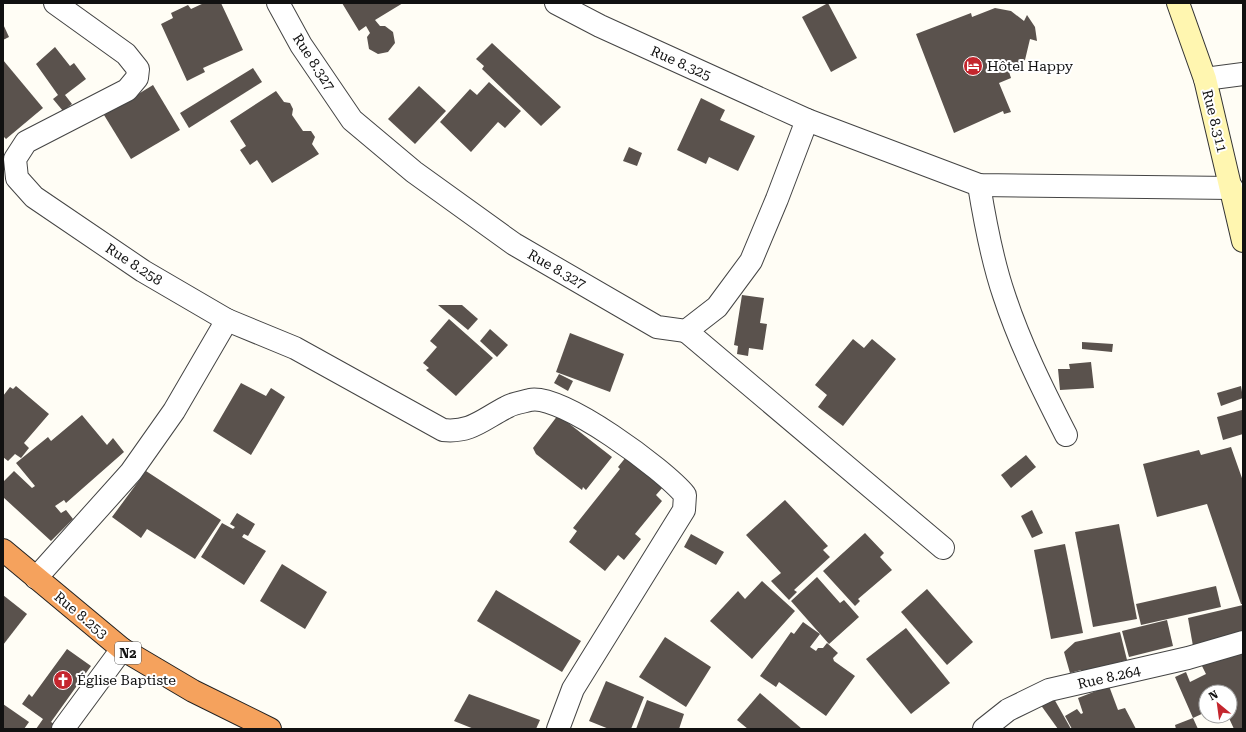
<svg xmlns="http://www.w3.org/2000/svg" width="1246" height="732" viewBox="0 0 1246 732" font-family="'Roboto Serif',serif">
<rect width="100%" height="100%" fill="#fffdf5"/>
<!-- building -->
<g fill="#5a524d">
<polygon points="204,3 221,3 243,50 203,68 205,72 187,81 161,24 173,18 171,13 188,5 191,9"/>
<polygon points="342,3 403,3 375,20 380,26 385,26 393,32 395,43 388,52 378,54 369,49 367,37 370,33 366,26 359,31"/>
<polygon points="828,3 857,58 831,72 802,17"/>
<polygon points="995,8 1011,11 1024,21 1027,15 1035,27 1037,41 1030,39 1025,60 1009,72 1011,78 999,83 1011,112 1004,114 1003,111 954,133 916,34 971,13 972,17"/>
<polygon points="3,24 9,37 3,40"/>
<polygon points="492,43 561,107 541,126 482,69 484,66 476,59"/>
<polygon points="55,47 70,66 74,63 86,79 65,95 72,104 63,111 53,99 58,95 36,64"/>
<polygon points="3,60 43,108 6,139 3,136"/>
<polygon points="253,68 262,82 189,128 180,113"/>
<polygon points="489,82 521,111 505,128 498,122 471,152 440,122 470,89 477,95"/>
<polygon points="153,85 180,130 131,159 104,115"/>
<polygon points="419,86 446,111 415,144 388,119"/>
<polygon points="276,91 284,102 290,103 293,109 292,115 303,131 311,131 315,137 312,144 319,154 272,183 257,160 250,165 240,150 246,146 230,121"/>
<polygon points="701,98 725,110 720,120 755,136 738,171 709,157 706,164 677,150"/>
<polygon points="629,147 642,153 637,166 623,161"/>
<polygon points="742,295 764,298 760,323 767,324 763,350 749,348 748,356 737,354 738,346 734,345"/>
<polygon points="438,305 462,305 478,319 468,330"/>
<polygon points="449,319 493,358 456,396 426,370 429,368 423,363 437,347 430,341"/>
<polygon points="490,329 508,345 497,357 480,341"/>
<polygon points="570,333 624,354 610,392 556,372"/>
<polygon points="853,339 864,348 872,339 896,359 843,426 818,407 827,395 815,385"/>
<polygon points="1082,342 1113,344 1112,352 1082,349"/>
<polygon points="1091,362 1094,388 1060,390 1058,369 1070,369 1069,364"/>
<polygon points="559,374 573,381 568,391 554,383"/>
<polygon points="241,383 266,396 271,388 285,397 251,455 213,431"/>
<polygon points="16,386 49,414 24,443 29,448 21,458 15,454 8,461 3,457 3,396 10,387 13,389"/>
<polygon points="1241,386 1243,398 1221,406 1217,393"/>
<polygon points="1242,410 1243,434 1223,440 1217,417"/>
<polygon points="82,415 107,445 113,438 124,452 66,503 64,500 55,506 61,513 66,510 73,519 51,541 3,497 3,482 14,471 32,488 35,486 16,463 48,437 51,441"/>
<polygon points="558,415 612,457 586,490 583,487 582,490 536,454 533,448"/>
<polygon points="1231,447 1243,481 1243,604 1241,604 1207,504 1157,517 1143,464 1199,450 1201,455"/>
<polygon points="1026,455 1036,467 1011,488 1001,475"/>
<polygon points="626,457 663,487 656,495 662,501 635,534 641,539 624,560 618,555 605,571 569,542 577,531 573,528 620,469 618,467"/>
<polygon points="146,471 221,520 195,559 147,529 141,538 112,517"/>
<polygon points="785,500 828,546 823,550 830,557 794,590 797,592 789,600 771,581 781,573 746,535"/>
<polygon points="1032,510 1043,533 1032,538 1021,516"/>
<polygon points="237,513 255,524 248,536 244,534 242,537 266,551 244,585 201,557 222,523 233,529 235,527 230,524"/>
<polygon points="1119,524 1137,619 1093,627 1075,532"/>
<polygon points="865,533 884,553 880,557 892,570 858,599 860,601 855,606 823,571"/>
<polygon points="691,534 724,552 716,565 684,547"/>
<polygon points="1065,544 1083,633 1051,639 1034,550"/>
<polygon points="282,564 327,592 305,629 260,601"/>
<polygon points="817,577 840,603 844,600 859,617 829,644 791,601"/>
<polygon points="762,581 795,611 752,659 710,621 738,591 745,599"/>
<polygon points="1216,586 1221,607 1141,625 1136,604"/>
<polygon points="927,589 973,642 947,665 901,612"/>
<polygon points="496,590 581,641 562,672 477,621"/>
<polygon points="3,595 27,614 3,645"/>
<polygon points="1243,605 1243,636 1193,646 1188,618"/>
<polygon points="1167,620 1173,646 1129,657 1122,631"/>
<polygon points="803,622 820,634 810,647 816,651 818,648 823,648 827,643 838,653 833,658 834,661 855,676 826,716 779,682 776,687 760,676 791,632 794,634"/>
<polygon points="906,628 950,683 911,714 866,659"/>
<polygon points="1120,632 1127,660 1082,672 1081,670 1070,673 1064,652 1075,642"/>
<polygon points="665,637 711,667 686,707 639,677"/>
<polygon points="1243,647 1243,729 1234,729 1228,716 1230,716 1230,692 1206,692 1206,712 1193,718 1175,677 1186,672 1190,682 1206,674 1200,662"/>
<polygon points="67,649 91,666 51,722 56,725 53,729 36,729 43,719 22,704 29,694 32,697"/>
<polygon points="606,681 644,697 631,729 609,729 589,721"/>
<polygon points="1109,686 1118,710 1125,708 1136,729 1072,729 1065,716 1077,709 1081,714 1083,713 1078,698"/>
<polygon points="760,693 802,729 748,729 737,720"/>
<polygon points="469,694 540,720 536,729 474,729 454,721"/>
<polygon points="1053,697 1071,729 1058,729 1040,704"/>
<polygon points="647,700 684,714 679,729 636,729"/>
<polygon points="3,704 29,722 24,729 3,729"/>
<polygon points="1193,718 1198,729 1176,729 1175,725"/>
</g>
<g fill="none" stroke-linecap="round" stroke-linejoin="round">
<defs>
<g id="street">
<polyline points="278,3 301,45 352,120 414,172 514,244 657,327 686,331 717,307 751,261 777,199 807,120"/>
<polyline points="556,3 600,26 807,120 979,185 1232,188"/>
<polyline points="1205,79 1243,74"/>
<path d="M979,185c6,37 13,75 25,110 16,49 39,95 62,140"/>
<path d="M227,320l68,28 148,82c28,3 40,-11 64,-23 6,-4 16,-5 23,-7 31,-7 135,70 155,95l-1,15 -111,179 -15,40"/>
<polyline points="686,331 943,548"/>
<polyline points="36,578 131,472 174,411 227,320 143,271 34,197 17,178 15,159 26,142 127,90 137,78 138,69 126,54 55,3"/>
<polyline points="63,729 122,649"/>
<polyline points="984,729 1008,710 1049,690 1188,658 1243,642"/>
</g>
<polyline id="secondary" points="1178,3 1205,79 1243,241"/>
<polyline id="highway" points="3,550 122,649 193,691 270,729"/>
</defs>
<!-- street casing -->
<use href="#street" stroke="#444" stroke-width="24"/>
<!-- secondary casing -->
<use href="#secondary" stroke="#333" stroke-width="24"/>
<!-- highway casing -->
<use href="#highway" stroke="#222" stroke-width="24"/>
<!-- street -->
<use href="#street" stroke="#fff" stroke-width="22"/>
<!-- secondary -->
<use href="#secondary" stroke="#fff6b0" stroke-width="22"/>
<!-- highway -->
<use href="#highway" stroke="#f5a25d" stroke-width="22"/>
</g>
<!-- icons -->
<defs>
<symbol id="hotel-disc" viewBox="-11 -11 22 22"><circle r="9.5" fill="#c4262e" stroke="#fff"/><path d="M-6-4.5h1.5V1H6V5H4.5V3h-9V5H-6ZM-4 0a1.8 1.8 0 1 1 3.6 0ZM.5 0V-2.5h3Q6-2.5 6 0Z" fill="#fff"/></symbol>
<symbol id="church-disc" viewBox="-11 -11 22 22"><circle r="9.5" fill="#c4262e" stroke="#fff"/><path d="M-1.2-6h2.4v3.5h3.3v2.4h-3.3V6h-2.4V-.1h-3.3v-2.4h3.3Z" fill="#fff"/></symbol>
</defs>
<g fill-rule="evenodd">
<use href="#hotel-disc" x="962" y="55" width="22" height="22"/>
<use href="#church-disc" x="52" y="669" width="22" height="22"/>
</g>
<g text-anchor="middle" stroke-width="4" stroke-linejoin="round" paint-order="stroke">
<!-- shield labels -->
<rect fill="#fff" stroke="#585858" stroke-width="1" x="115" y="642" width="26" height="22" rx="3"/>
<g font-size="13" font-weight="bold" fill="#111">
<text x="128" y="658">N2</text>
</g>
<!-- street labels -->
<g font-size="14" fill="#111" stroke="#fff">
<text transform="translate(314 62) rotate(57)" y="5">Rue 8.327</text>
<text transform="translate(681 63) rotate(24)" y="5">Rue 8.325</text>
<text transform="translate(1215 121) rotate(76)" y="5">Rue 8.311</text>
<text transform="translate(134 264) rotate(33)" y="5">Rue 8.258</text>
<text transform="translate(557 269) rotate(30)" y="5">Rue 8.327</text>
<text transform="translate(81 615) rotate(40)" y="5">Rue 8.253</text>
<text transform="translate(1109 677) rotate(-13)" y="5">Rue 8.264</text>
</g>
<!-- poi labels -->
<g font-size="14" fill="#111" stroke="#fff" text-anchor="start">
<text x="987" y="71">Hôtel Happy</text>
<text x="77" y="685">Église Baptiste</text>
</g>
</g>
<!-- border -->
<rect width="1246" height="732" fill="none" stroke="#111111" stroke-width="8"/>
<!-- north arrow -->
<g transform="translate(1218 704) rotate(331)"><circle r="19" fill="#ffffff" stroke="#a0a0a0"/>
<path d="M0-3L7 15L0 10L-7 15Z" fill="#c4262e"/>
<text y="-6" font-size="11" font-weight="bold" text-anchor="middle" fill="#111111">N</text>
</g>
</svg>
